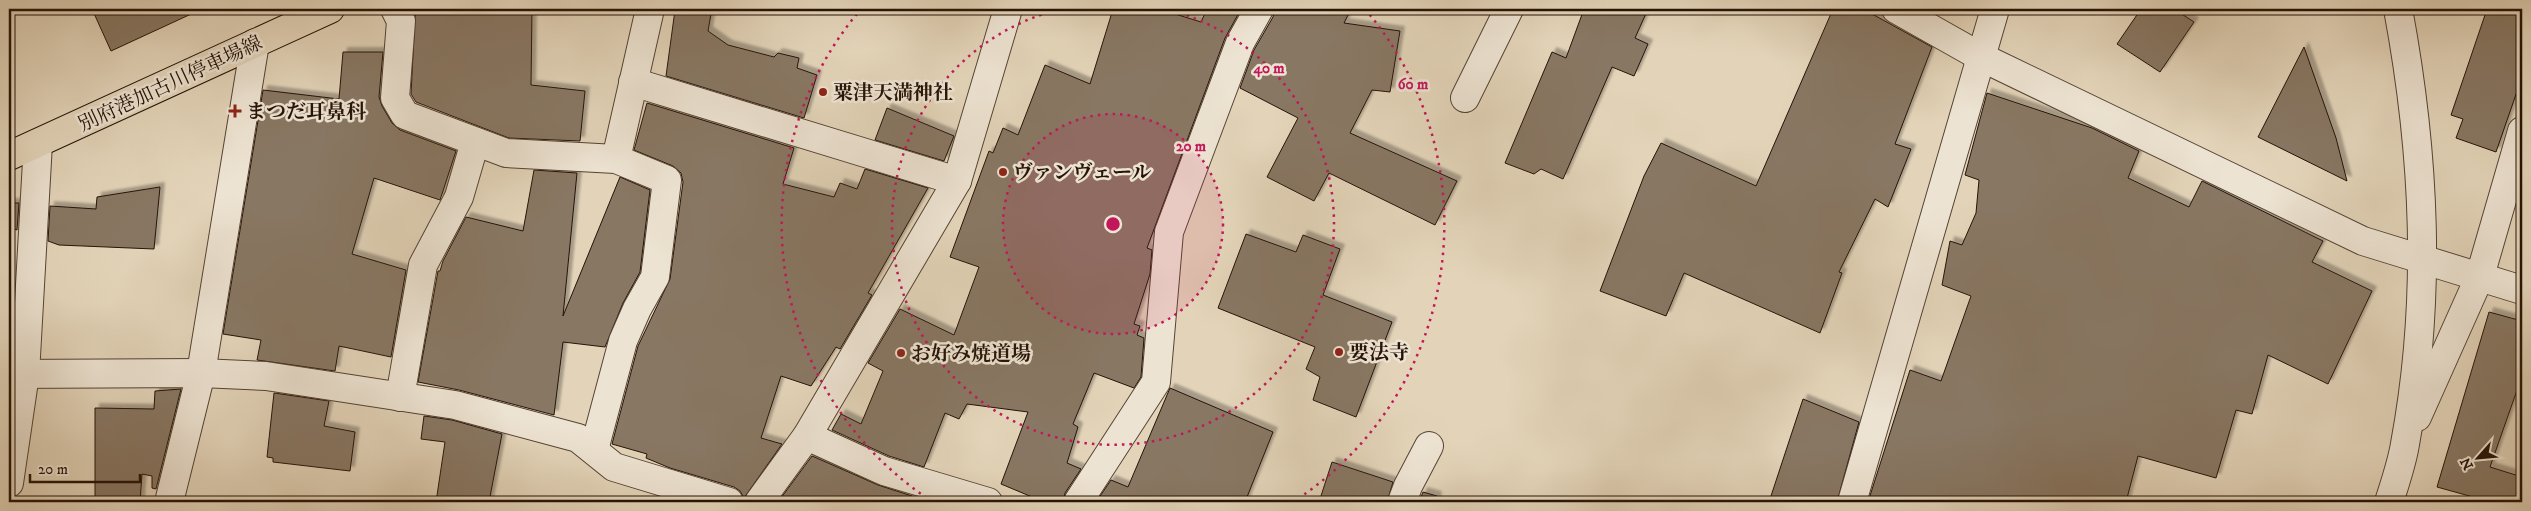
<svg xmlns="http://www.w3.org/2000/svg" width="2531" height="511" viewBox="0 0 2531 511" font-family="'IM FELL DW Pica','Noto Serif JP',serif">
<defs>
<filter id="shadow"><feDropShadow dx="4.5" dy="-4.5" stdDeviation="1" flood-color="#0004"/></filter>
</defs>
<rect width="100%" height="100%" fill="#e3d4b9"/>
<filter id="stains"><feTurbulence type="fractalNoise" baseFrequency=".004" numOctaves="4"/><feColorMatrix values="0 0 0 0 .2 0 0 0 0 .09 0 0 0 0 .02 0 0 0 .5 -.17"/></filter>
<radialGradient id="worn" r=".72"><stop offset=".6" stop-color="#630" stop-opacity="0"/><stop offset="1" stop-color="#630" stop-opacity=".3"/></radialGradient>
<!-- building -->
<g fill="#887764" stroke="#251307" filter="url(#shadow)">
<polygon points="92,9 202,9 111,51"/>
<polygon points="428,9 532,9 531,85 585,91 580,141 509,138 416,102 411,94 415,15"/>
<polygon points="1113,9 1159,9 1201,22 1207,9 1241,9 1225,38 1147,248 1152,250 1150,274 1134,324 1140,326 1137,335 1144,338 1141,377 1134,388 1094,373 1073,424 1078,427 1067,463 1081,469 1065,493 1063,502 1044,502 1001,484 1028,412 967,404 959,419 945,413 924,467 889,456 832,430 841,414 861,424 883,371 868,363 900,309 954,335 979,267 950,257 989,151 993,153 1003,128 1018,135 1045,65 1090,84"/>
<polygon points="1275,9 1351,9 1344,23 1400,31 1390,92 1372,90 1350,133 1457,181 1435,225 1329,173 1314,201 1267,177 1298,118 1240,88 1254,50 1273,17"/>
<polygon points="1584,9 1648,9 1635,38 1648,44 1634,76 1612,67 1563,179 1541,169 1534,174 1505,163 1552,52 1566,58"/>
<polygon points="1833,9 1863,9 1932,47 1895,144 1911,149 1888,207 1875,199 1839,272 1842,273 1820,333 1684,273 1666,316 1600,291 1644,176 1661,143 1756,186"/>
<polygon points="2141,9 2174,9 2194,22 2160,72 2117,44"/>
<polygon points="2487,9 2522,9 2522,77 2496,152 2456,138 2463,119 2451,115"/>
<polygon points="675,10 711,14 708,31 728,45 774,57 778,53 799,58 797,68 817,75 804,118 666,76"/>
<polygon points="2304,47 2336,138 2347,181 2258,137"/>
<polygon points="343,52 383,52 379,97 382,106 392,123 400,130 456,151 440,200 374,178 352,254 406,270 391,357 339,346 335,371 257,360 261,340 223,334 263,90 339,99"/>
<polygon points="1987,93 2092,128 2139,151 2128,178 2189,207 2202,181 2323,241 2312,262 2372,291 2328,384 2268,355 2252,414 2236,410 2216,478 2138,456 2126,502 1868,502 1910,370 1941,381 1971,296 1942,285 1950,241 1962,245 1976,213 1979,180 1965,175"/>
<polygon points="647,103 794,148 783,184 834,197 840,183 857,189 865,169 928,188 868,293 872,295 840,349 836,347 811,386 781,376 761,438 782,444 744,498 740,491 734,487 670,468 646,458 647,454 612,444 638,346 670,279 683,182 681,173 673,166 634,150"/>
<polygon points="887,108 954,136 944,161 875,140"/>
<polygon points="534,170 577,173 563,316 620,177 650,190 640,272 623,303 605,347 563,342 554,415 459,390 418,382 438,271 440,271 443,261 466,217 523,231"/>
<polygon points="160,187 154,249 59,245 48,241 50,206 96,209 97,197"/>
<polygon points="9,203 19,203 17,230 9,227"/>
<polygon points="1246,234 1296,252 1303,235 1340,249 1323,295 1392,322 1356,417 1313,400 1320,377 1306,369 1315,347 1218,308"/>
<polygon points="2489,312 2522,321 2522,376 2490,467 2522,477 2522,502 2491,502 2437,487"/>
<polygon points="1170,388 1273,432 1245,502 1096,502 1111,480 1128,487"/>
<polygon points="181,389 156,489 152,488 152,476 142,474 140,502 95,502 95,408 154,409 155,391"/>
<polygon points="274,393 329,401 324,426 355,432 350,471 273,462 273,458 267,457"/>
<polygon points="1803,399 1859,422 1837,502 1769,502"/>
<polygon points="424,416 452,420 502,434 489,502 436,502 445,442 421,439"/>
<polygon points="812,456 878,485 912,496 909,502 778,502"/>
<polygon points="1332,462 1393,482 1387,502 1319,502"/>
<polygon points="1423,492 1437,496 1436,502 1419,502"/>
</g>
<g fill="none" stroke-linecap="round" stroke-linejoin="round">
<defs>
<g id="minor">
<polyline points="395,9 401,21 395,98 405,115 506,153 616,159 667,180 655,277 637,309 623,341 594,450"/>
<polyline points="1896,9 1981,57 2363,241 2522,290"/>
<polyline points="633,82 957,181"/>
<polyline points="1465,98 1509,9"/>
<polyline points="616,159 650,9"/>
<polyline points="9,374 201,373 266,376 455,405 578,438 614,467 729,502"/>
<polyline points="400,397 423,265 459,197 475,142"/>
<polyline points="2417,417 2480,276 2522,131"/>
<polyline points="807,436 884,471 988,502"/>
<polyline points="9,483 25,374 38,143"/>
<polyline points="169,502 201,373 255,43"/>
<polyline points="759,502 807,436 957,181 1008,9"/>
<polyline points="1078,502 1156,382 1169,232 1240,43 1259,9"/>
<polyline points="1402,502 1408,486 1429,446"/>
<polyline points="1852,502 1995,9"/>
<path d="M2389,502c6,-19 13,-39 16,-58 27,-146 20,-290 -7,-435"/>
</g>
<polyline id="major" points="9,156 330,9"/>
</defs>
<!-- minor casing -->
<use href="#minor" stroke="#544334" stroke-width="30"/>
<!-- major casing -->
<use href="#major" stroke="#251307" stroke-width="30"/>
<!-- minor -->
<use href="#minor" stroke="#ede3d2" stroke-width="28"/>
<!-- major -->
<use href="#major" stroke="#e3d4b9" stroke-width="28"/>
</g>
<!-- distance rings -->
<circle cx="1113" cy="224" r="110" fill="#c2185b" fill-opacity=".12"/>
<g fill="none" stroke="#c2185b" stroke-width="2.5" stroke-dasharray="2.5 5">
<circle cx="1113" cy="224" r="110"/>
<path d="M1165 9A221 221 0 1 1 1061 9"/>
<path d="M933 502A331 331 0 0 1 861 9M1365 9A331 331 0 0 1 1293 502"/>
</g>
<!-- markers -->
<g fill="#8f2418" stroke="#ede3d2" stroke-width="2">
<circle cx="823" cy="92" r="5"/>
<path d="M232.5 103.5h5v5h5v5h-5v5h-5v-5h-5v-5h5z"/>
<circle cx="1003" cy="172" r="5"/>
<circle cx="1339" cy="352" r="5"/>
<circle cx="901" cy="353" r="5"/>
</g>
<g text-anchor="middle" stroke-width="5" stroke-linejoin="round" paint-order="stroke">
<!-- street labels -->
<g font-size="20" fill="#251307" stroke="#ede3d2">
<text transform="translate(170 83) rotate(-25)" y="7">別府港加古川停車場線</text>
</g>
<!-- poi labels -->
<g font-size="20" font-weight="bold" fill="#251307" stroke="#ede3d2" text-anchor="start">
<text x="833" y="99">粟津天満神社</text>
<text x="246" y="118">まつだ耳鼻科</text>
<text x="1013" y="179">ヴァンヴェール</text>
<text x="1349" y="359">要法寺</text>
<text x="911" y="360">お好み焼道場</text>
</g>
</g>
<circle cx="1113" cy="224" r="8" fill="#c2185b" stroke="#ede3d2" stroke-width="2.5"/>
<g font-size="15" text-anchor="middle" font-weight="bold" fill="#c2185b" stroke="#ede3d2" stroke-width="5" stroke-linejoin="round" paint-order="stroke">
<text x="1269" y="73">40 m</text>
<text x="1413" y="89">60 m</text>
<text x="1191" y="151">20 m</text>
</g>
<!-- margin -->
<rect width="2531" height="511" fill="none" stroke="#e3d4b9" stroke-width="30"/>
<rect x="10" y="10" width="2511" height="491" fill="none" stroke="#251307" stroke-width="2.5"/>
<rect x="15" y="15" width="2501" height="481" fill="none" stroke="#251307"/>
<!-- north arrow -->
<g transform="translate(2478 458) rotate(243)" stroke="#ede3d2" stroke-width="4" paint-order="stroke">
<path d="M0-4L9 19L0 12L-9 19Z" fill="#251307"/>
<text y="-8" font-size="14" font-weight="bold" text-anchor="middle" fill="#251307">N</text>
</g>
<!-- scale -->
<path d="M30 474v8h110v-8" fill="none" stroke="#251307" stroke-width="2.5"/>
<text x="38" y="474" font-size="15" fill="#251307" stroke="#ede3d2" stroke-width="4" paint-order="stroke">20 m</text>
<rect width="100%" height="100%" filter="url(#stains)"/>
<rect width="100%" height="100%" fill="url(#worn)"/>
</svg>
